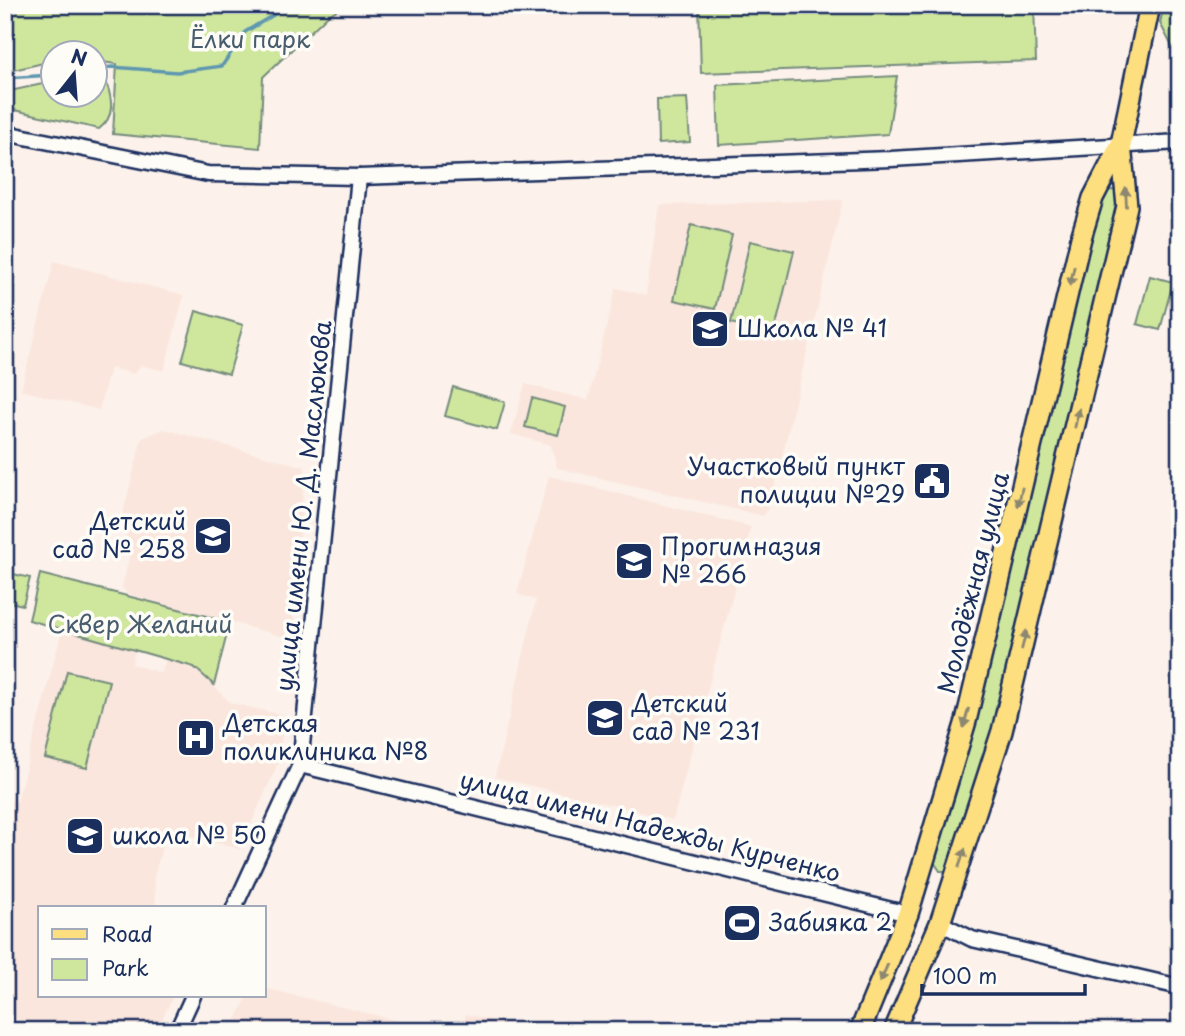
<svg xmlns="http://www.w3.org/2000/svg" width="1185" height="1036" viewBox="0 0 1185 1036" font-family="'Playpen Sans',sans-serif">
<rect width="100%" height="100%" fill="#fcf2eb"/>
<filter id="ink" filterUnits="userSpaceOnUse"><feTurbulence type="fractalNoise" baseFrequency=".0143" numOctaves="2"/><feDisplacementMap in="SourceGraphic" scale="14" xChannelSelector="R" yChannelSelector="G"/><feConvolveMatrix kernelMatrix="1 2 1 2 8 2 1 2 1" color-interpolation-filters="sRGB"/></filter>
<g filter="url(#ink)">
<!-- built -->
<g fill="#fae6dd">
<polygon points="843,200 772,499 764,516 557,468 551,445 511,434 525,384 588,400 616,288 646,295 659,205"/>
<polygon points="54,261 184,295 164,371 141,365 134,374 110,368 99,410 21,390"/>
<polygon points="164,429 305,467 292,639 127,594 122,587 132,546 120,525 142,438"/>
<polygon points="549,476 751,527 673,820 495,777 536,600 517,594"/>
<polygon points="62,630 135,650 132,664 161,673 166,659 194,667 231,703 284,715 279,761 240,849 167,830 154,877 156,908 40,908 40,996 173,996 157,1031 56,1031 5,1016 5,799 17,802"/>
<polygon points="264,988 440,1031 230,1031 248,996 264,996"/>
<polygon points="466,1014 536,1031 462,1031"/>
</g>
<!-- green -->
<g fill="#cfe79d" stroke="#758b7e" stroke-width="2">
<polygon points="5,5 345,5 327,16 263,77 260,148 113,134 117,64 95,61 94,52 52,52 52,61 5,72"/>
<polygon points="699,5 1034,5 1036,61 701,73"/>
<polygon points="1164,5 1180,5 1180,62 1160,23"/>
<polygon points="897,76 888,134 719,145 717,85"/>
<path d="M95,77l11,4c6,18 10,35 -7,48l-94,-21v-16l47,-10v12h42z"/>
<polygon points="687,98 690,142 658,144 657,99"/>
<polygon points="1114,190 1121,196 991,733 949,871 940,871 934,862 960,780 987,674 1102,191"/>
<polygon points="691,225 732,235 715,309 674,300"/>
<polygon points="750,241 794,251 774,334 731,323"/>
<polygon points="1150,276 1173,282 1160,330 1137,324"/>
<polygon points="196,311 243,325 229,374 182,361"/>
<polygon points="453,387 505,402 497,430 445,416"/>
<polygon points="532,398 565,407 558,435 525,427"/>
<polygon points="5,572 30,578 23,605 5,601"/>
<polygon points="40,574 230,622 214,685 194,667 29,620"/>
<polygon points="67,671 109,681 87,768 45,758"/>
</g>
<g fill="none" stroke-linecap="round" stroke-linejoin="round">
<!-- stream -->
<g stroke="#5f97b0" stroke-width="3.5">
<polyline points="94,69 112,67 177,72 222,66 245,32 290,5"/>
<polyline points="5,78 52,75"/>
</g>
<defs>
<g id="minor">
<polyline points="5,133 208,174 359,177 891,159 1180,142"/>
<polyline points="300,765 908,914"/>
<polyline points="234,908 300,765 359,177"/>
<polyline points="940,923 972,939 1180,987"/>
<polyline points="177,1031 193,996"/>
</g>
<g id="major">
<polyline points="860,1031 908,914 966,721 1081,238 1093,198 1121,144 1150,5"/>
<polyline points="894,1031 940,923 1002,731 1127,206 1121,145"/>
</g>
</defs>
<!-- minor casing -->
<use href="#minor" stroke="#1b2f5e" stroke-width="19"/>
<!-- major casing -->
<use href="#major" stroke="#1b2f5e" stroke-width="24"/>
<!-- minor -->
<use href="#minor" stroke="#fdfcf7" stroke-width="14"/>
<!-- major -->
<use href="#major" stroke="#fedf80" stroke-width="19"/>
</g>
<!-- one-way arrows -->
<defs><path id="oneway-solid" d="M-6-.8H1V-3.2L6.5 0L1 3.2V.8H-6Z" transform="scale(1.75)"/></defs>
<g fill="#8c876f">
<use href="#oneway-solid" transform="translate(1126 197) rotate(-93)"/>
<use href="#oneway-solid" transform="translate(1072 276) rotate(103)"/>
<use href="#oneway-solid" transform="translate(1077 418) rotate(-77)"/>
<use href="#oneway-solid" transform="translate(1020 497) rotate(103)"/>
<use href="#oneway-solid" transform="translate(1024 640) rotate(-76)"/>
<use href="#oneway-solid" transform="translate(966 718) rotate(105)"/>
<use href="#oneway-solid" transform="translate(962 858) rotate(-71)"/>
<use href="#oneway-solid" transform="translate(884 973) rotate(113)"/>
</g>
</g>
<!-- icons -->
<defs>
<symbol id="school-square" viewBox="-11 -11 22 22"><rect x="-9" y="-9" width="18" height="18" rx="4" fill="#1b2f5e" stroke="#fdfcf7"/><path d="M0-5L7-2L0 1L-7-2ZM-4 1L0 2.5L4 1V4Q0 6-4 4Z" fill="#fff"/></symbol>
<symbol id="civic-square" viewBox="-11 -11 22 22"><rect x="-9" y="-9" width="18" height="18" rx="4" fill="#1b2f5e" stroke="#fdfcf7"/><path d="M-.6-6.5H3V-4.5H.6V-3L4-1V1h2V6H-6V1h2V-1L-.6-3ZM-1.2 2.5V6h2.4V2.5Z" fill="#fff"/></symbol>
<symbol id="hospital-square" viewBox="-11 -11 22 22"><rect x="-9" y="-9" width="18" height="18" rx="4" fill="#1b2f5e" stroke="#fdfcf7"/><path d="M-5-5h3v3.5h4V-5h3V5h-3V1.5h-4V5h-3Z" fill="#fff"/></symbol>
<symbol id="stadium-square" viewBox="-11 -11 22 22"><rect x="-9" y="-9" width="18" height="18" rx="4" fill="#1b2f5e" stroke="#fdfcf7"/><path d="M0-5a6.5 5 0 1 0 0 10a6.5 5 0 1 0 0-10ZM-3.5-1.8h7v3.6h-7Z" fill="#fff"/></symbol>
</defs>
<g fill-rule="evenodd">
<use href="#school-square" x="688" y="307" width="44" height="44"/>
<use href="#civic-square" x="910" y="459" width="44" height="44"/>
<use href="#school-square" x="191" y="514" width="44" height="44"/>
<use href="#school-square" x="612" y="539" width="44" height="44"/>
<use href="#school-square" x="583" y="696" width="44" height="44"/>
<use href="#hospital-square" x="174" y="716" width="44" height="44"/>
<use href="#school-square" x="63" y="814" width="44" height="44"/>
<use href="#stadium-square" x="720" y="901" width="44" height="44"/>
</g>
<g text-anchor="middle" stroke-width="7" stroke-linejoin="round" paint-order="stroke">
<!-- park labels -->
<g font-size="24" fill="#485d6e" stroke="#fdfcf7">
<text x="250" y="48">Ёлки парк</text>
<text x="140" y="633">Сквер Желаний</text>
</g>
<!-- poi labels -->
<g font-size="24" fill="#1b2f5e" stroke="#fdfcf7" text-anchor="start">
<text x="737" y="337">Школа № 41</text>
<text x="905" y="475" text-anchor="end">Участковый пункт<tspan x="905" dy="28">полиции №29</tspan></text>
<text x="186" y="530" text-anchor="end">Детский<tspan x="186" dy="28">сад № 258</tspan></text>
<text x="661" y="555">Прогимназия<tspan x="661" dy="28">№ 266</tspan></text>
<text x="632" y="712">Детский<tspan x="632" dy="28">сад № 231</tspan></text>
<text x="223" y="732">Детская<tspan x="223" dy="28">поликлиника №8</tspan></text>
<text x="112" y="844">школа № 50</text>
<text x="769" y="931">Забияка 2</text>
</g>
<!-- street labels -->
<g font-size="24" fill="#1b2f5e" stroke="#fdfcf7">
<text transform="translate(304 506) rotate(-84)" y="8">улица имени Ю. Д. Маслюкова</text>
<text transform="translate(974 583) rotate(-76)" y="8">Молодёжная улица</text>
<text transform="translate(650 827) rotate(14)" y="8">улица имени Надежды Курченко</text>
</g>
</g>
<!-- margin -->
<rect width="1185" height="1036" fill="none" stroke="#fdfcf7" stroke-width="28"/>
<rect x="14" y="14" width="1157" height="1008" fill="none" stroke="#1b2f5e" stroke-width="2.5" filter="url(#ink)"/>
<!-- legend -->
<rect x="38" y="906" width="228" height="91" fill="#fdfcf7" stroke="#a3aaba" stroke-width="2"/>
<rect x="52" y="929" width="35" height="10" fill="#fedf80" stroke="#a3aaba" stroke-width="2"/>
<text x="102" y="942" font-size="21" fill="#1b2f5e">Road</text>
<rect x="52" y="959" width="35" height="21" fill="#cfe79d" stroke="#a3aaba" stroke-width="2"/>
<text x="102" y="976" font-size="21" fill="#1b2f5e">Park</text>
<!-- north arrow -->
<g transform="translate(74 74) rotate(17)"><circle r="33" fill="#fdfcf7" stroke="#a3aaba" stroke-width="2"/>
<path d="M0-5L12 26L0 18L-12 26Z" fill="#1b2f5e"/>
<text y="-10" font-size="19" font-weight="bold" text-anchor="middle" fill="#1b2f5e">N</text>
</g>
<!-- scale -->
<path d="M922 984v10h163v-10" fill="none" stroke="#1b2f5e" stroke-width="3.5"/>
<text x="933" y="984" font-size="21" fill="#1b2f5e" stroke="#fdfcf7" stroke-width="5" paint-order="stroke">100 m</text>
</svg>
